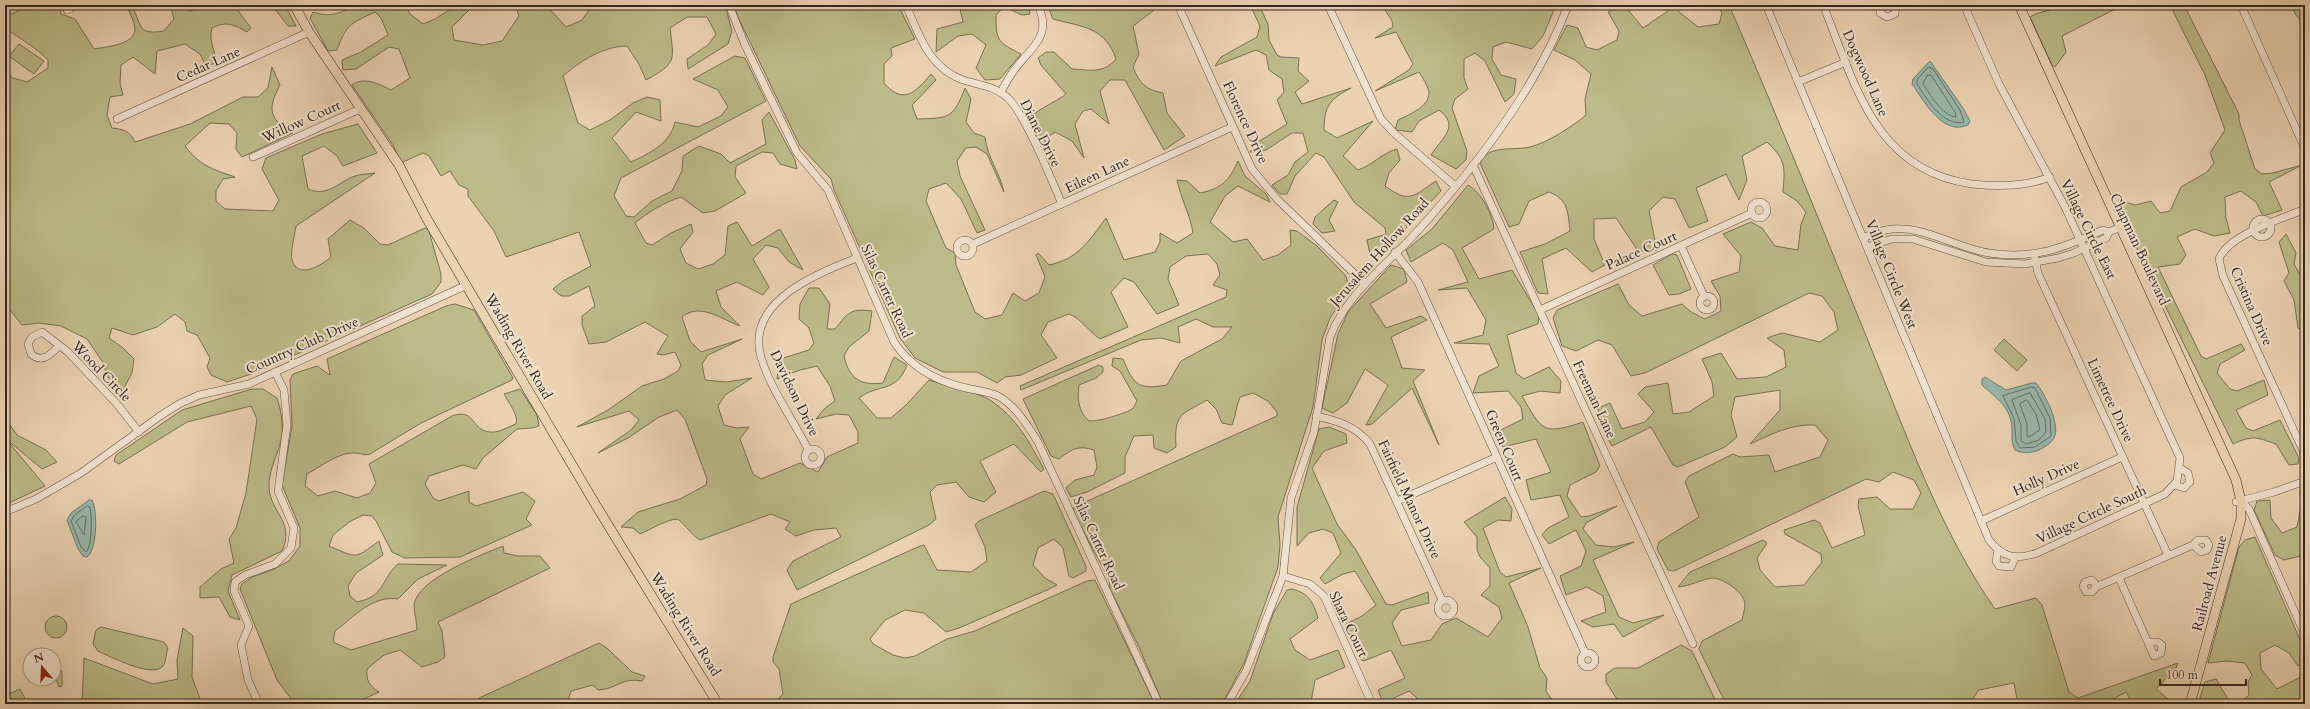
<svg xmlns="http://www.w3.org/2000/svg" width="2310" height="709" viewBox="0 0 2310 709" font-family="Cardo,serif">
<rect width="100%" height="100%" fill="#ebd3b2"/>
<filter id="stains"><feTurbulence type="fractalNoise" baseFrequency=".005" numOctaves="4"/><feColorMatrix values="0 0 0 0 .2 0 0 0 0 .09 0 0 0 0 .02 0 0 0 .5 -.17"/></filter>
<radialGradient id="worn" r=".72"><stop offset=".6" stop-color="#630" stop-opacity="0"/><stop offset="1" stop-color="#630" stop-opacity=".3"/></radialGradient>
<!-- green -->
<g fill="#bcbb89" stroke="#787154">
<path d="M32,5h28l1,9 14,5 19,30c11,-2 41,-4 41,-20 0,-7 -6,-17 -9,-24h6c10,22 6,30 32,26l10,-12 -4,-14h10l1,3 10,3 14,-6h29l17,23 -4,4c-14,-8 -21,-11 -35,-4 -4,15 4,21 4,36h-11l-5,-10 -15,-10 -28,7 -2,23 -22,-17 -12,8 -1,18 3,12 -13,2 -3,18 5,13c11,1 18,3 23,14l55,-18 53,-27h15l10,-9 4,-21 8,18c-13,24 -11,35 13,48l-51,24 -6,-8 1,-16 -8,-9 -19,-1 -25,23c15,20 27,23 50,31l-12,2 -7,12v10l9,8 48,2 6,-11 -17,-31 4,-11 56,-24 36,-10 19,29 -34,13 -6,-10 -13,-10 -22,10 6,33c18,8 29,-5 44,-12 7,-3 16,-3 23,-4l-79,53c-1,9 -6,25 -4,34 6,20 30,5 39,-3l-3,-18 22,-19 14,8 16,16 8,1 37,-17 4,3 12,43v8l-9,12 -178,79 -27,9 -16,-7 -4,-8 3,-9 -13,-23 -10,-4 -2,-9 -10,-8 -18,13 -24,8 -21,-7 -3,10 14,10 11,11 -2,14 -8,15 -7,1 -11,-15 -2,-10 -17,-25 -26,-13 -22,-3 -17,2 -12,-15h-5v-239l8,7 14,4 21,-14v-8c-11,-12 -29,-22 -43,-32v-15l6,1z"/>
<polygon points="272,5 285,5 296,26 288,26"/>
<path d="M356,5h50l4,9 13,10 12,-5 22,-14h13l2,2 -20,20 2,13 29,5 19,-4 17,-25 -4,-11h31l20,22 16,-7 7,-10 -2,-5h138l7,26 -4,13 -40,25 -1,-10 21,-14 8,-11 -9,-17h-20l-17,11c4,33 7,35 -24,52l-7,-16 -12,-18c-23,0 -47,15 -64,30l15,47 12,7 20,-10 23,-17 14,-6 13,3 1,21 -25,-9 -24,26 19,24c19,-9 39,-18 44,-40l23,5 23,-11 7,-9 -10,-17 -25,-11 42,-23 10,2 19,39 2,4 -145,77 -7,18 12,20 8,1 18,-16 20,-10 10,-20 1,-15 16,-10 22,8 9,9 36,-19 -4,-24 7,-8 26,48 2,9 -17,-5 -7,-11 -11,-1 -26,14 -1,11 11,16 -31,18 -12,2 -22,-16c-18,6 -31,14 -46,26l11,20 6,2 19,-12 20,-9 2,8 -13,17 6,14 12,6 15,-5 12,-9 3,-29 9,-4 15,24 28,-17 23,41 -14,-8 -11,-14 -12,-3 -13,14 16,28 -6,8 -26,-13 -21,9 5,16 19,19c-19,-7 -40,-24 -58,-9l8,24 11,11 41,-13 -34,16 -6,9 3,16 21,2 26,-4 -27,17 -7,11 6,19 13,3 12,-1 -9,12 13,35 8,5 39,-16 18,9 9,-15 31,-14v-11l-9,-17 -13,-1 -20,5 8,-10 11,-8 -5,-15 -13,-20 -17,4 -23,9 3,-20 29,-9 5,-7 -5,-15 -10,-9 1,-15 9,-16h10l11,16 -3,25h8c13,-16 15,-21 37,-18l-3,20 -20,16 -5,9c5,23 17,30 39,27l11,-26 13,8c-11,29 -29,18 -48,33l18,20h14l16,-14 22,-24c16,5 48,12 61,20 27,18 39,42 54,69l-3,3 -27,-28 -34,17 16,31 -12,10 -15,-5 -13,-15 -19,3 -7,7 6,27 -7,6 -132,65 -10,-20 6,-9 48,-24 -5,-9 -22,2 -18,6 -11,-7 5,-7 -19,-8 -71,26c-10,-6 -13,-14 -21,-20 -7,-4 -31,11 -39,14l-7,-6 -12,-1 17,-15 42,-13 26,-14 1,-6 -22,-60 -8,-9 -18,7 -31,21 -30,15 33,-23 8,-10 -10,-9 -52,16 31,-17 34,-24 22,-7 14,-8 3,-6 -6,-13 -12,3 -6,-1 11,-18 -23,-14 -39,20 -17,2 -7,-19v-9l13,-10 -6,-20 -20,10h-8l-8,-7 10,-8 28,-15 -12,-34 -73,25 -12,-26 -26,-35v-7l-9,-4 -9,-14 -9,5 -12,-20 -6,-3 -20,9 -3,-1 -7,-16 -41,-60c12,-9 27,-1 39,5l19,-12 -11,-29 -10,-2 -33,22 -13,1 -1,-10 19,-8 27,-17 -7,-17 -6,-6c-24,11 -29,13 -38,38l-9,1 -18,-33 3,-6c18,6 27,1 43,-7z"/>
<path d="M734,5h164l17,34 -24,9 1,8 -8,8v19c19,22 31,10 47,-9l5,6 -24,25 5,14c32,-1 36,0 48,-31l6,11 -5,23 8,11 11,4c2,20 15,36 19,55l-17,-38 -11,-7 -10,1 -9,13 3,15 25,54 -8,3 -16,-34 -15,-16 -17,6 -3,12 20,47 9,5 1,12 19,47 10,7 17,-4 11,-22 12,8 14,-8 6,-16 -9,-22 2,-2 11,12c29,-6 40,-24 57,-47l18,42 31,-8 5,-10v-9l17,10 16,-10c-3,-19 -12,-34 -16,-53l10,1 13,12c21,-4 30,-13 38,-32l7,15 21,18 4,8 -32,-16 -13,10 -15,26 23,20 14,-3 16,21 15,-5 13,-10 -1,-15 7,1 20,15 29,30 2,8 -1,9 -17,25 -8,22 -9,67 -35,110 2,28 -2,22 -34,96 -22,41h-59l-24,-57 -29,-58 -1,-10 -36,-67 1,-5 203,-91v-4l-9,-11 -15,-8 -13,4c-4,10 -4,18 -8,28l-10,-2 -6,-14 -9,-9c-26,15 -33,13 -31,47l-9,6 -13,-5 -1,-13 -19,1 -9,21v16l-38,19 -16,5 -5,-9 9,-8 19,-5 3,-8 -3,-17c-16,-5 -22,-1 -35,9l-8,-3 -28,-57 76,-34 4,2v5l-7,6 -17,7c-2,12 -1,26 9,35 4,4 39,-7 44,-11 2,-1 3,-5 5,-8l-17,-30 -8,-5 1,-8 10,1c11,26 14,31 44,26l14,-24 41,-22 10,-12h-19l-17,-8 -18,8 2,16 -19,-5 -20,2 -120,50 -1,-4 206,-89 1,-7 -14,-5 7,-10 -3,-11 -9,-10 -22,2 -16,11 -2,12 11,26 -22,9 -23,-32 -10,-4 -13,14 17,35 -28,12c-12,-8 -18,-20 -31,-25l-21,8 -7,13 16,23 -36,17 -16,2 -8,6 -20,-11h-34l-28,-14 -15,-20 -66,-148 -3,-11 -31,-33 -62,-129z"/>
<path d="M959,5h69l2,9 -8,1 -18,-8 -8,8c0,27 2,27 25,39l-21,25 -15,1 -9,-12 10,-23 -14,-11 -14,2 -22,16 1,-23 26,-7z"/>
<path d="M1092,5h69l-28,21 6,28 -6,13c6,16 13,23 30,26l4,20 18,23 -21,14 -39,-70h-15l-10,11 9,33 -18,-15 -8,2 -8,13 9,34 -12,-17 -17,-9 -10,7 3,18 -20,-36c6,-11 27,-18 38,-27l-25,-29 -3,-7 8,-6h8l18,17c19,1 31,5 44,-10 -11,-32 -33,-32 -63,-40l-4,-10 44,-1z"/>
<path d="M1250,5h9l9,19 1,16 8,15 4,2 18,1 -1,13 11,10 -14,11 7,12 49,-16c-21,11 -27,18 -27,42l13,8 36,-17 -30,35 15,14c15,-5 24,-17 39,-21l3,11 -11,13 -4,13c25,18 28,10 51,-5l5,10 -65,69 -6,-6 -3,-14 19,-6 -1,-6 -31,-26 -30,-45 -8,-4 -21,23 -8,18h-7l-8,-9 16,-10 7,-13 13,-10 -5,-19h-11l-26,17 -16,2 8,-10 29,-18 -10,-24 7,-8 -2,-13 -13,-9 -3,-15 -10,-5 -41,16 6,-9 36,-20 3,-11z"/>
<path d="M1382,5h174l-13,31 -11,13 -26,-7 -13,5 -1,12 9,16 15,4 -2,15 -9,8 -20,-41 -10,-8 -11,6v19l4,11 -13,10 -3,9 15,43 -1,9 -10,9 -25,-14c10,-16 30,-29 8,-45l-20,11 -7,11 -17,-2 3,-10c10,-5 32,-13 31,-28 -1,-6 -7,-15 -10,-20l-44,19 34,-21 4,-6 -17,-32 -21,6 18,-11 -1,-6z"/>
<path d="M1624,5l19,23 25,-17 -2,-6h11l1,6 20,16 21,-3 3,-11 -4,-8h11c51,117 98,235 146,353 35,86 67,175 120,251l41,-11 6,7 27,87 9,6 100,-35 -2,5 -20,21 18,15h-41l-7,-12 -22,12h-86l-4,-21 -35,7 -10,14h-243l-27,-55 3,-8 40,-21c1,-5 3,-11 3,-16 -1,-12 -22,-26 -33,-26 -10,1 -21,8 -34,9l12,-15 73,-32 4,3 -10,15 3,12 15,17 29,-2 18,-23 -1,-8 -36,-20 -1,-4 30,-10 6,3 12,25 33,-13 -7,-29 1,-7 18,-2 13,12h23l8,-16 -7,-13 -21,-8 -14,10 -13,-3 -192,92 -6,-1 -11,-21 2,-7 40,-25 -14,-35 4,-6 44,-22 7,3 29,-2 6,17 45,-15 8,-17 -13,-15c-25,-1 -43,9 -65,19l30,-34v-20l-45,7 -4,18 6,22 -12,10 -47,20 -5,-2 -22,-38 -39,19 -13,-23 -1,-15 12,-5 12,26 23,-7 9,-10 -16,-18 7,-7 23,-4 5,31 16,-2 25,-16 -2,-14 -10,-23 19,-6 16,26 29,-2 20,-10 -2,-17 -17,-12 15,-5 38,9 18,-12 -4,-18 -12,-16 -13,-3 -164,80 -14,3 -19,-31 -14,-5 -22,11 -14,-5 -9,-28 4,-8 61,-26 11,21 13,11 40,-12 9,8 14,7 16,-8 -1,-15 -9,-15 28,-9 2,-16 -18,-22 28,-12 11,6 13,18 23,4 3,-26 5,-12 -9,-11 -14,-9c2,-26 3,-32 -16,-50l-25,14 5,24 -8,20 -13,-26 -30,14 12,33 -19,7 -14,-29 -12,-2 -14,14 8,39 -19,1 -22,-33 -22,1v20l11,26 -13,7 -26,-24 -24,11 6,35 -10,-1 -18,-41 25,-8 25,-13c-2,-19 -2,-32 -21,-39l-20,9 -10,23 -10,3 -29,-64c8,-19 33,-12 50,-16 17,-4 43,-21 56,-32l-1,-16 6,-25 -16,-14 -21,-10 13,-25 11,3 8,19 11,3 20,-10 2,-9 -11,-19z"/>
<polygon points="2068,5 2123,5 2062,36 2066,52 2055,67 2052,65 2030,17 2035,14"/>
<path d="M2170,5h14l55,109v6l16,49 7,5 11,-1 29,-8 -33,17 13,28 -19,6 -7,-14 -15,-11 -16,6 1,21 4,15 -16,3 -19,-7 -18,8 9,18 -6,9 -22,3 43,89 5,3 35,-15 4,6 -25,14 -3,9 13,16 7,2 27,-11 4,15 -32,15 10,18 7,3 27,-11 19,38 -1,6 -9,1 -13,-21c-20,-7 -23,-9 -43,0l-115,-234 1,-10 16,5 16,-4 9,12 10,-2 11,-24 26,-15 7,-9 -4,-10 15,-23 -20,-55z"/>
<polygon points="2292,5 2305,5 2305,25 2295,14"/>
<polygon points="19,44 44,61 34,74 9,56"/>
<path d="M1468,185c13,7 25,29 26,44l-32,19 17,31 33,-9 27,45 -1,9 -31,11 9,38 8,6 25,-12 12,14 -1,12 -20,-2 -18,5c20,34 20,40 61,26l17,44 -4,6 -26,13 -3,11 14,21 8,-1 28,-10 -31,17 -3,6 13,16 18,2 20,-5 -41,18 26,57 14,6 31,-8 -41,22 -9,-13 -21,3 -12,-6 25,-9 -3,-16 -16,-9 -21,8 -6,-19 21,-10 5,-15 -10,-21 -27,14 -7,-9 6,-7 21,-11 -9,-22 -29,5 -5,-20 25,-8 -15,-33 -33,8 -6,-15 26,-13 -2,-12 -13,-16 -35,2 6,-17 20,-10 -10,-22 -35,-1 29,-8 3,-15 -19,-32 -29,2 30,-8 -15,-32 -10,-7 -32,19 -5,-12 26,-21z"/>
<polygon points="1334,200 1338,202 1329,220 1335,231 1322,233 1313,224 1315,217"/>
<polygon points="2286,234 2296,253 2294,264 2305,284 2305,331 2298,328 2294,300 2284,281 2289,273 2279,242"/>
<polygon points="1672,254 1677,255 1691,289 1679,294 1669,295 1653,265"/>
<polygon points="1391,265 1404,269 1407,282 1370,304 1386,328 1421,316 1427,320 1391,337 1402,368 1425,370 1413,381 1439,445 1412,388 1372,424 1366,425 1388,385 1365,369 1347,403 1333,413 1322,408 1338,334 1348,312"/>
<path d="M455,304l19,6 39,68 -1,2 -91,43 -51,31c-6,2 -9,-1 -15,-1 -16,-1 -35,14 -48,21l-2,12 13,10 17,-5 22,7 13,-5 6,-10 -7,-19 83,-48c26,-9 17,18 43,16 7,-1 15,-6 21,-8 3,-9 -8,-22 -12,-30l16,-5 17,26 2,11 -7,2 -15,1 -34,29 -7,11 -13,-4 -34,11 -4,8 8,14 6,3 30,-10v11l7,4 47,-14 12,9 -9,18 6,6 -72,32 -55,1 -13,-6 -16,-31 -4,-5 -9,-1 -14,7 -16,13 -4,11c29,12 24,14 50,-5l4,14 -27,18 -8,13 2,10 7,6c29,-6 23,-22 41,-38l49,1 -29,14 -20,20c-26,-4 -44,18 -63,32l-2,11 18,8 66,-20c0,-8 -3,-17 -3,-25 3,-26 67,-50 89,-59l1,7 14,3h22l10,12 -112,54 4,9 3,26 -7,5 -16,5 -22,-17 -16,5 -17,14c-1,11 2,17 12,23l-26,12h-58l-18,-24 -37,-91 2,-5 10,-7 22,-8 15,-8 11,-15v-18l-18,-43 10,-59 -2,-46 3,-6 24,-8 13,9 -3,-16 119,-53z"/>
<polygon points="2004,339 2027,360 2017,371 1994,350"/>
<path d="M252,389h11l14,9c4,12 6,24 5,36 -2,19 -14,34 -13,54 2,25 26,34 13,63l-50,24 -4,16 12,29 -10,-3 -11,-20 -19,1v-11l21,-18 13,-6 -5,-24 7,-11 10,-35 11,-74 -6,-13 -64,16 -68,42 -5,-3 2,-6 66,-45z"/>
<polygon points="5,418 17,435 46,450 57,462 42,469 6,439 45,486 5,505"/>
<polygon points="1329,427 1346,434 1347,443 1324,451 1312,468 1337,524 1356,550 1386,604 1392,605 1428,592 1429,603 1401,610 1392,623 1402,646 1431,640 1442,624 1456,618 1488,637 1502,618 1499,607 1481,595 1490,586 1490,568 1480,557 1477,550 1477,537 1464,522 1505,497 1512,509 1511,521 1498,520 1483,528 1500,572 1506,577 1541,568 1509,583 1528,627 1540,668 1547,678 1546,691 1555,704 1419,704 1416,697 1409,691 1383,703 1378,690 1405,678 1391,650 1364,661 1361,660 1346,624 1362,616 1376,605 1355,571 1343,574 1325,584 1320,578 1341,553 1333,533 1323,529 1309,533 1297,546 1297,507 1319,429"/>
<polygon points="2305,489 2305,555 2284,560 2275,555 2254,510 2257,501 2270,500 2271,518 2282,533 2297,527 2301,507 2300,491"/>
<polygon points="1044,491 1053,494 1086,566 1086,571 1073,578 1069,576 1063,548 1054,539 1038,548 1033,565 1045,578 1057,585 1047,590 959,628 946,632 924,613 905,610 885,620 870,639 873,644 893,655 905,658 915,656 947,639 975,631 1087,581 1095,580 1155,704 768,704 776,701 783,694 779,669 773,662 773,657 791,604 920,546 924,545 937,570 971,572 987,561 985,547 975,525 979,521"/>
<polygon points="2255,537 2305,651 2305,661 2298,666 2289,653 2275,645 2260,653 2261,669 2277,689 2305,675 2305,704 2198,704 2205,682 2216,679 2229,701 2242,701 2249,695 2248,682 2252,675 2245,663 2227,661 2208,663 2239,547 2245,540"/>
<path d="M1292,589c17,4 21,13 26,29l-28,21 5,11 15,10 28,-10 7,17 -30,13 -4,22 1,2h-77l15,-23 23,-67 14,-24z"/>
<circle cx="56" cy="627" r="11"/>
<path d="M101,627l63,15 4,6c-2,5 -2,14 -5,18 -10,13 -54,-10 -65,-15l-5,-7 3,-14z"/>
<polygon points="183,628 193,636 192,677 202,704 82,704 84,658 153,684 178,679 177,660"/>
<path d="M599,643l9,6 24,23 13,4 -3,5c-20,-4 -25,8 -44,9l-5,-5 -22,6 -4,13h-90l2,-6z"/>
<polygon points="1681,645 1692,651 1717,704 1620,704 1606,682 1606,674 1615,668 1638,668"/>
<polygon points="54,663 62,671 62,686 59,687 54,675"/>
<polygon points="5,686 9,694 20,689 28,704 5,704"/>
</g>
<!-- water -->
<g fill="#98b8ab" stroke="#707e73">
<path d="M1930,61l33,47 7,13 -2,4c-4,1 -9,3 -13,2 -19,-3 -33,-29 -43,-43l1,-5z"/>
<path d="M1985,377l21,13 26,-7h4c9,11 25,42 18,55 -3,6 -10,9 -15,12 -8,3 -16,4 -24,0 -4,-8 -3,-14 -3,-22 -1,-21 -16,-30 -30,-43v-6z"/>
<path d="M89,500h3c6,11 5,50 -5,57l-4,-1 -5,-7 -11,-29 4,-7z"/>
</g>
<g fill="none" stroke-linecap="round" stroke-linejoin="round">
<!-- shore -->
<g stroke="#667066" stroke-width="1">
<path d="M1929,67l4,2 27,41 4,12c-21,5 -37,-23 -47,-38v-4z"/>
<path d="M1928,75h3l24,37 1,5c-14,-1 -26,-23 -33,-33z"/>
<polygon points="2032,387 2035,388 2050,418 2051,436 2035,447 2020,448 2016,441 2014,418 2003,396"/>
<polygon points="2030,393 2045,419 2046,432 2039,440 2026,444 2021,441 2021,425 2012,400"/>
<polygon points="2027,400 2036,414 2040,430 2029,437 2027,436 2027,424 2020,404"/>
<path d="M87,506l3,1c2,9 2,40 -4,45l-5,-5 -10,-26 3,-5z"/>
<polygon points="83,516 86,517 84,535 76,522"/>
</g>
<defs>
<g id="minor">
<path d="M729,5l16,40 52,108 31,37 66,152c16,24 40,38 68,45 11,3 25,4 36,9 17,9 30,30 40,46l121,262"/>
<path d="M906,5c13,30 23,63 57,75 16,5 32,6 45,18 18,18 43,81 54,106"/>
<polyline points="1178,5 1252,169 1277,199 1365,284"/>
<polyline points="1328,5 1381,119 1394,133 1455,186"/>
<path d="M1766,5l223,535c14,18 27,20 48,13l128,-59 12,-13 3,-23 -115,-251 -66,-123 -35,-79"/>
<path d="M1823,5c32,78 51,166 149,179 27,3 53,3 78,-7"/>
<polyline points="1880,5 1880,13 1887,17 1895,14 1896,5"/>
<polyline points="2241,5 2305,149"/>
<polyline points="67,10 77,5"/>
<polyline points="1798,82 1846,62"/>
<path d="M1001,92c6,-12 14,-24 23,-34 16,-17 25,-28 14,-53"/>
<polyline points="117,119 309,32"/>
<polyline points="253,157 360,109"/>
<polyline points="1473,165 1693,644"/>
<circle cx="1759" cy="210" r="8"/>
<path d="M2305,209c-23,10 -76,25 -86,50l4,17 82,179"/>
<circle cx="2262" cy="228" r="9"/>
<path d="M1863,238c9,-4 19,-8 29,-9 34,-3 64,19 97,24 45,7 74,-5 114,-23l6,2"/>
<circle cx="965" cy="248" r="8"/>
<polyline points="973,244 1232,127"/>
<polyline points="1681,246 1704,296"/>
<polyline points="1867,247 1892,239 1913,239 1986,262 2025,264 2058,258 2074,253 2106,238 2109,232 2121,227"/>
<polyline points="1395,252 1418,282 1585,653"/>
<polyline points="2034,254 2038,273 2168,555"/>
<circle cx="1707" cy="303" r="7"/>
<polyline points="1540,310 1752,213"/>
<path d="M59,346c-8,8 -17,18 -28,8l-3,-10 4,-7 10,-5 26,20 49,52 22,28"/>
<path d="M1316,416c22,5 40,10 54,28l72,156"/>
<circle cx="813" cy="457" r="8"/>
<path d="M808,449c-14,-27 -39,-63 -47,-92 -16,-55 56,-84 96,-99"/>
<polyline points="2175,485 2184,488 2190,482 2188,473 2180,468"/>
<polyline points="1397,501 1497,457"/>
<polyline points="2241,501 2249,509 2305,635"/>
<polyline points="2236,502 2274,492 2305,481"/>
<polyline points="5,512 36,499 81,473 160,416 179,404 199,395 249,384 467,285"/>
<polyline points="1981,521 2122,457"/>
<polyline points="1998,550 1996,561 1999,566 2011,567 2015,558"/>
<polyline points="1283,576 1310,584 1324,596 1372,704"/>
<polyline points="2119,578 2154,656 2161,653 2162,645 2158,642 2148,642"/>
<polyline points="2096,587 2094,582 2091,580 2085,582 2083,586 2086,592 2092,592 2096,587 2193,545 2198,540 2206,540 2209,545 2207,550 2201,552 2193,545"/>
<circle cx="1446" cy="608" r="8"/>
<circle cx="1588" cy="660" r="7"/>
<polyline points="259,704 248,680 241,645 249,626 234,591 235,582 245,575 275,564 291,548 294,528 278,491 287,425 284,390 275,372"/>
<path d="M1227,704l19,-33 37,-95 8,-78 23,-66 16,-95c16,-42 54,-70 84,-102 60,-66 123,-146 154,-230"/>
</g>
<g id="major">
<polyline points="294,5 309,32 399,165 427,219 597,507 718,704"/>
<polyline points="2019,5 2236,480 2241,501 2241,519 2190,704"/>
</g>
</defs>
<!-- minor casing -->
<use href="#minor" stroke="#615244" stroke-width="8"/>
<!-- major casing -->
<use href="#major" stroke="#332720" stroke-width="10"/>
<!-- minor -->
<use href="#minor" stroke="#f2e2cd" stroke-width="7"/>
<!-- major -->
<use href="#major" stroke="#ebd3b2" stroke-width="9"/>
</g>
<g text-anchor="middle" stroke-width="4" stroke-linejoin="round" paint-order="stroke">
<!-- street labels -->
<g font-size="14" fill="#332720" stroke="#f2e2cd">
<text transform="translate(208 64) rotate(-24)" y="5">Cedar Lane</text>
<text transform="translate(1866 73) rotate(66)" y="5">Dogwood Lane</text>
<text transform="translate(301 121) rotate(-24)" y="5">Willow Court</text>
<text transform="translate(1246 122) rotate(65)" y="5">Florence Drive</text>
<text transform="translate(1041 133) rotate(63)" y="5">Diane Drive</text>
<text transform="translate(1097 174) rotate(-25)" y="5">Eileen Lane</text>
<text transform="translate(2089 229) rotate(64)" y="5">Village Circle East</text>
<text transform="translate(2140 249) rotate(65)" y="5">Chapman Boulevard</text>
<text transform="translate(1641 250) rotate(-24)" y="5">Palace Court</text>
<text transform="translate(1379 252) rotate(-48)" y="5">Jerusalem Hollow Road</text>
<text transform="translate(1892 274) rotate(68)" y="5">Village Circle West</text>
<text transform="translate(887 291) rotate(65)" y="5">Silas Carter Road</text>
<text transform="translate(2252 306) rotate(66)" y="5">Cristina Drive</text>
<text transform="translate(302 345) rotate(-24)" y="5">Country Club Drive</text>
<text transform="translate(519 346) rotate(60)" y="5">Wading River Road</text>
<text transform="translate(102 371) rotate(46)" y="5">Wood Circle</text>
<text transform="translate(795 393) rotate(64)" y="5">Davidson Drive</text>
<text transform="translate(1595 399) rotate(65)" y="5">Freeman Lane</text>
<text transform="translate(2111 400) rotate(65)" y="5">Limetree Drive</text>
<text transform="translate(1505 445) rotate(67)" y="5">Green Court</text>
<text transform="translate(2046 477) rotate(-24)" y="5">Holly Drive</text>
<text transform="translate(1410 499) rotate(65)" y="5">Fairfield Manor Drive</text>
<text transform="translate(2091 514) rotate(-25)" y="5">Village Circle South</text>
<text transform="translate(1099 543) rotate(65)" y="5">Silas Carter Road</text>
<text transform="translate(2209 583) rotate(-75)" y="5">Railroad Avenue</text>
<text transform="translate(686 624) rotate(58)" y="5">Wading River Road</text>
<text transform="translate(1349 624) rotate(64)" y="5">Shara Court</text>
</g>
</g>
<!-- margin -->
<rect width="2310" height="709" fill="none" stroke="#ebd3b2" stroke-width="20"/>
<rect x="6" y="6" width="2298" height="697" fill="none" stroke="#332720" stroke-width="2"/>
<rect x="10" y="10" width="2290" height="689" fill="none" stroke="#332720"/>
<!-- north arrow -->
<g transform="translate(42 667) rotate(341)"><circle r="19" fill="#f2e2cd" stroke="#a69788"/>
<path d="M0-3L7 15L0 10L-7 15Z" fill="#8f2418"/>
<text y="-6" font-size="11" font-weight="bold" text-anchor="middle" fill="#332720">N</text>
</g>
<!-- scale -->
<path d="M2160 679v6h86v-6" fill="none" stroke="#332720" stroke-width="2"/>
<text x="2166" y="679" font-size="12" fill="#332720" stroke="#f2e2cd" stroke-width="3" paint-order="stroke">100 m</text>
<rect width="100%" height="100%" filter="url(#stains)"/>
<rect width="100%" height="100%" fill="url(#worn)"/>
</svg>
